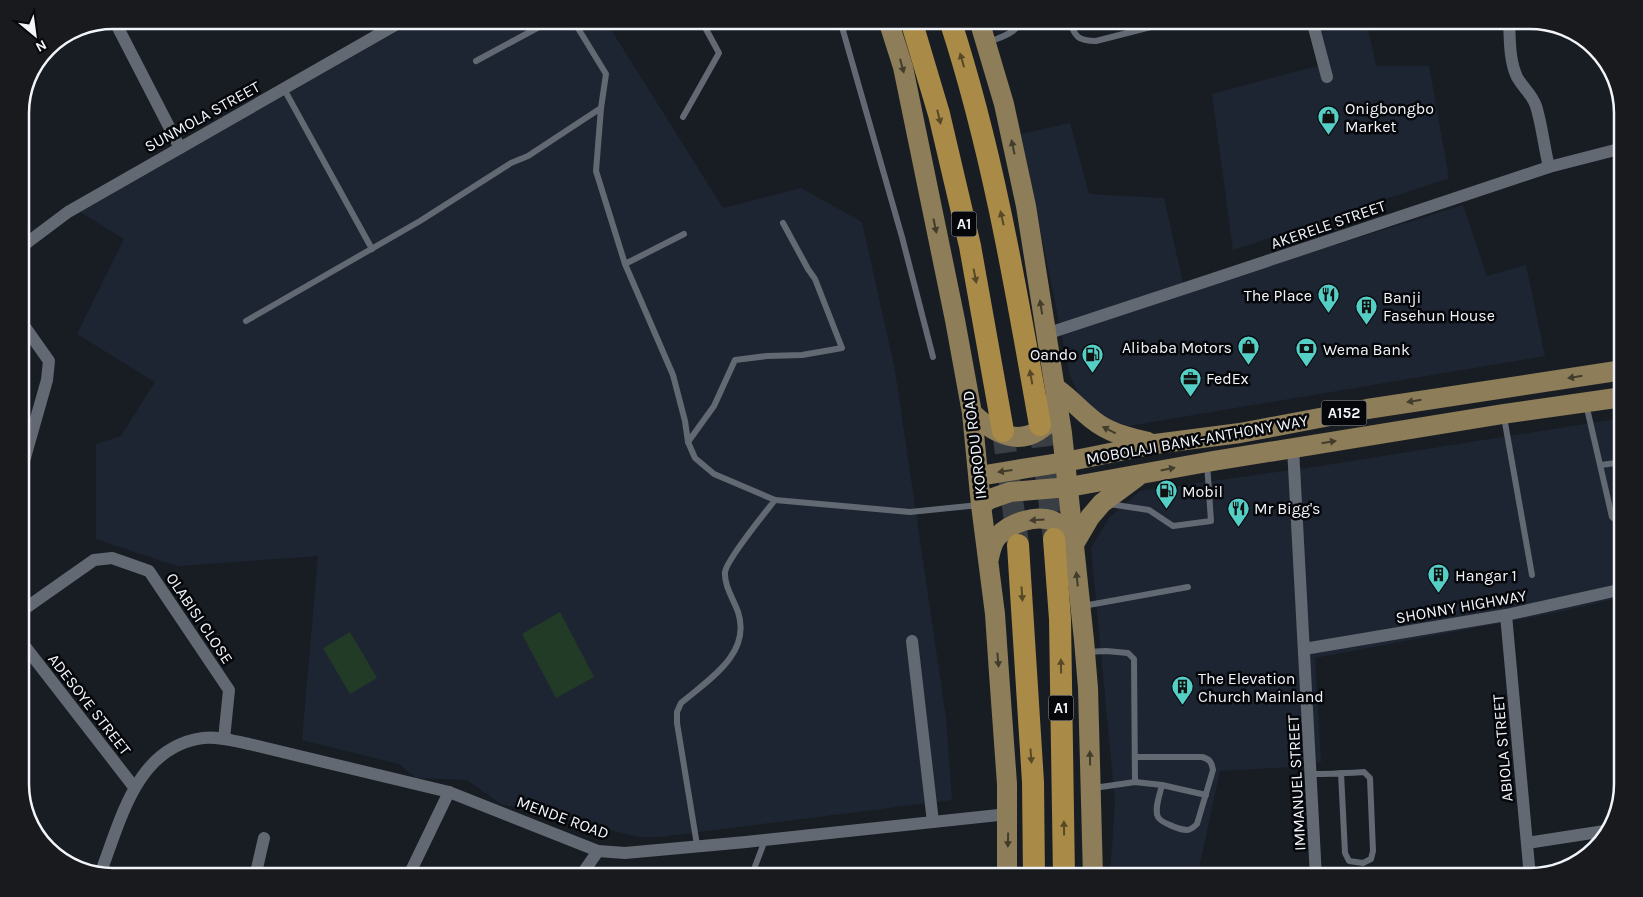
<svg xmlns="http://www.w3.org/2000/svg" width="1643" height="897" viewBox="0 0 1643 897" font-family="Karla,sans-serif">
<rect width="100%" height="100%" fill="#181d24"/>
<!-- built -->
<g fill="#1e2532">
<polygon points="417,20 605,20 723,208 801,188 862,222 895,370 946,718 952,800 659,837 639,837 501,804 467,780 416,778 399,764 302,740 318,556 177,566 96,539 96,444 121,436 155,382 77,334 124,239 80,212"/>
<polygon points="1310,20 1366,20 1376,66 1429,66 1449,178 1233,250 1212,94 1321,65"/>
<polygon points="1070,123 1089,194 1164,198 1185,292 1463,205 1487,276 1526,265 1545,356 1128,426 1109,420 1081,399 1070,376 1021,134"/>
<polygon points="1623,418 1623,597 1554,613 1315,658 1321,762 1290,767 1220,771 1197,877 1110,877 1115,801 1091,548 1109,518 1140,491 1320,466"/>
</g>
<!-- green -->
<g fill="#213b27">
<polygon points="560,612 594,677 556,698 522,634"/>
<polygon points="350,632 377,678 350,694 323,648"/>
</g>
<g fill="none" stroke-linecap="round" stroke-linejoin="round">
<!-- highway-tunnel -->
<g stroke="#393d44" stroke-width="22" stroke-dasharray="22 11" stroke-linecap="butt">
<polyline points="1040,425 1054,539"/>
<polyline points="1003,431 1018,544"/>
</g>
<!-- lane -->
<g stroke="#636972" stroke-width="6">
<polyline points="573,20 606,74 601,108"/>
<polyline points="840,20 902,237 933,357"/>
<path d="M1069,20c6,17 9,21 27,21l82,-21"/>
<path d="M989,42c12,-5 28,-9 32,-22"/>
<polyline points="476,61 552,20"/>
<polyline points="284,89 372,249"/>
<polyline points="683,117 719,53 701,20"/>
<polyline points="625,264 684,234"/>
<polyline points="246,321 420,221 511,163 528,156 601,108 596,171 625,264 673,375 685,421 688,442 695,458 714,474 775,500 910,512 979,505"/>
<polyline points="1586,404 1612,517 1623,526"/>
<polyline points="1504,417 1532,575"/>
<polyline points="688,442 714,406 735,360 767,356 802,355 842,348 815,279 808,269 783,223"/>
<polyline points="1601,465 1623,462"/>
<polyline points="1109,504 1149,510 1173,526 1211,521 1207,463"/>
<polyline points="1083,606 1188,587"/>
<polyline points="1086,652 1106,651 1128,653 1134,659 1135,782"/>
<path d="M1135,757h67c8,2 10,6 11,13l-16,54c-3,3 -6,6 -10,6 -7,0 -27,-8 -29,-13 -4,-8 2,-23 4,-32"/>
<path d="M1312,774c17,0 34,-1 52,-2l6,6 3,73 -2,8 -8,4 -14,-2 -4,-8 -4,-80"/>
<polyline points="1094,788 1135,782 1162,785 1206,795"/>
<path d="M697,845l-20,-122v-11l4,-9c27,-23 71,-49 57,-91 -4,-12 -14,-26 -13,-40 2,-13 40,-59 50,-72"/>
<polyline points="751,877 765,840"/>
</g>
<!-- street -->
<g stroke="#636972" stroke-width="12">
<polyline points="114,20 180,148"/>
<polyline points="1312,20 1327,77"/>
<path d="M1509,20c1,19 0,40 8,57 6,11 15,17 19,29 6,19 8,41 13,61"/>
<polyline points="20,248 68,212 404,20"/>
<polyline points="20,320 49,361 47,380 20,475"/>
<polyline points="1046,334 1210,280 1549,167 1623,148"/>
<polyline points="1293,448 1316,877"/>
<polyline points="20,612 94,560 112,558 149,571 229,690 224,739"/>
<polyline points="1506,615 1530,877"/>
<polyline points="20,640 134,787"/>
<polyline points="912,641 933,822"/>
<polyline points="1304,649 1506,615 1623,589"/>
<polyline points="1527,843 1611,830"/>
<path d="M100,874c21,-54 36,-127 103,-136 15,-2 31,3 46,6l200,48 149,59 27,2 121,-11 262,-28"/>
<polyline points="255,877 264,838"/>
<polyline points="408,877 449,792"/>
<polyline points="580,877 598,851"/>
</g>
<!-- primary -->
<g stroke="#8d7d58" stroke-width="20">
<polyline points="888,20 903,67 955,320 972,413 981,505 995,614 999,673 1007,784 1007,877"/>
<polyline points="979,20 1004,104 1026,206 1062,433 1084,640 1088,688 1093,877"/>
<path d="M972,413c18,17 42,33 66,18 4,-3 10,-6 12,-11 5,-8 5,-21 7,-31 14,10 23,21 36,31 16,13 35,17 55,22"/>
<polyline points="979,476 1065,462 1155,444 1240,433 1367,409 1623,370"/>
<polyline points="981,505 990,499 1010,492 1069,487 1213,461 1503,414 1623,397"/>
<polyline points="1073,546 1090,517 1102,503 1137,477"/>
<path d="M989,558c2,-8 3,-16 9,-22 12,-13 38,-22 55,-15 10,4 15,16 20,25"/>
</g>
<!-- highway -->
<g stroke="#a98a47" stroke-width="22">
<polyline points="911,20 939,114 970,246 1003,431"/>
<path d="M950,20c43,132 66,269 90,405"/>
<polyline points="1054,539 1060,619 1064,877"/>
<polyline points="1018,545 1033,782 1034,877"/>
</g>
</g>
<!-- one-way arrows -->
<defs><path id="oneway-solid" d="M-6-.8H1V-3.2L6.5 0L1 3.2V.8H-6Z" transform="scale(1.25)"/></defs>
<g fill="#574828">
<use href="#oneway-solid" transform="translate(962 60) rotate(-106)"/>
<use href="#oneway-solid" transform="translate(939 117) rotate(76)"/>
<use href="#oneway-solid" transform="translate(1002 218) rotate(-103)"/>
<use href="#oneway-solid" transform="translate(975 276) rotate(79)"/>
<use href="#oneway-solid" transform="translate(1031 377) rotate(-100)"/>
<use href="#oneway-solid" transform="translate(1022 594) rotate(86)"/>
<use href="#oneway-solid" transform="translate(1061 666) rotate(-91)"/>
<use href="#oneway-solid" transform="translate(1031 756) rotate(86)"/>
<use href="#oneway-solid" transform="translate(1064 828) rotate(-91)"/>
</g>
<g fill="#423c2d">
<use href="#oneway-solid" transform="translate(902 66) rotate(75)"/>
<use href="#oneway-solid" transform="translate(1013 147) rotate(-102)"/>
<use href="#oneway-solid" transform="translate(935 226) rotate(78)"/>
<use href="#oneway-solid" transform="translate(1041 307) rotate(-99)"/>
<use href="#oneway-solid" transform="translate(1575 377) rotate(171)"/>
<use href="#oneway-solid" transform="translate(1414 401) rotate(171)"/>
<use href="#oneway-solid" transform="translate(1109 430) rotate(-153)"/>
<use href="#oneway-solid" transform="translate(1329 442) rotate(-9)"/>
<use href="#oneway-solid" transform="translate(1168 469) rotate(-11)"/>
<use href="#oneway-solid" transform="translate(1005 471) rotate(172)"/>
<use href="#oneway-solid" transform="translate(1037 520) rotate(177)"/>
<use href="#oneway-solid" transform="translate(1077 579) rotate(-96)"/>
<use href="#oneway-solid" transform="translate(998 660) rotate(85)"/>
<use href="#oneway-solid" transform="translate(1090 758) rotate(-91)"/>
<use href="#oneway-solid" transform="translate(1008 840) rotate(91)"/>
</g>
<!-- icons -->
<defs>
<symbol id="shop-pin" viewBox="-11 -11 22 30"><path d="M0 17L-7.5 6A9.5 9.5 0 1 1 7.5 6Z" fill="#55cec5" stroke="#05070a"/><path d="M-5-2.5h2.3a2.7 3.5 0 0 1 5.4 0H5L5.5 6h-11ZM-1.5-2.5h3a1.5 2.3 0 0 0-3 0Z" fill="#111"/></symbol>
<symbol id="restaurant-pin" viewBox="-11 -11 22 30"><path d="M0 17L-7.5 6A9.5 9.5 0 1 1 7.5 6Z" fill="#55cec5" stroke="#05070a"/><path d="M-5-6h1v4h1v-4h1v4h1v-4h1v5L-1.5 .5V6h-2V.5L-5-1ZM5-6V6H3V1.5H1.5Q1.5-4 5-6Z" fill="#111"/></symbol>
<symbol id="building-pin" viewBox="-11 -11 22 30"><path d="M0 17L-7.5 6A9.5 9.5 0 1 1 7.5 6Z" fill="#55cec5" stroke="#05070a"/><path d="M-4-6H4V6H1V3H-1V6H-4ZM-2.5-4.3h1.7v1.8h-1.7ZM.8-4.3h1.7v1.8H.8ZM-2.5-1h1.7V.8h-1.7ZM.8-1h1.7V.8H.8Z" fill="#111"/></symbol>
<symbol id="bank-pin" viewBox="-11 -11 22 30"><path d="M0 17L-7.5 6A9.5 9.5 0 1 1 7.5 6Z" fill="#55cec5" stroke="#05070a"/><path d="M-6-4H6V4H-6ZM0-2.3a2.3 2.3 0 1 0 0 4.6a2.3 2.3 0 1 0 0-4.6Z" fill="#111"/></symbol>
<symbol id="fuel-pin" viewBox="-11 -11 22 30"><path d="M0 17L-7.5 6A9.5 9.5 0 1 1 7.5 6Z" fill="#55cec5" stroke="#05070a"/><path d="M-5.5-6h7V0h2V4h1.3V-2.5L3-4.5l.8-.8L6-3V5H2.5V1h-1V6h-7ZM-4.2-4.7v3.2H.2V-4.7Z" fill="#111"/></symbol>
<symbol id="office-pin" viewBox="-11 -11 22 30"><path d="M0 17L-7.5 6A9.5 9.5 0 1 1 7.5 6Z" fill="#55cec5" stroke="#05070a"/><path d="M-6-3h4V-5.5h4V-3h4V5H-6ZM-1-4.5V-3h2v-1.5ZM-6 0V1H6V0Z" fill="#111"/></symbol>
</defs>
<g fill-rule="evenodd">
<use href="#shop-pin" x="1316" y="104" width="25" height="34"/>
<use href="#restaurant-pin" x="1316" y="282" width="25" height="34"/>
<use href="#building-pin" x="1354" y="294" width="25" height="34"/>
<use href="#shop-pin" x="1236" y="334" width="25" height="34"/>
<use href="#bank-pin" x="1294" y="336" width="25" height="34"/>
<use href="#fuel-pin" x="1080" y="342" width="25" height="34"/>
<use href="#office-pin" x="1178" y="366" width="25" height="34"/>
<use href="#fuel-pin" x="1154" y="478" width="25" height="34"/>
<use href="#restaurant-pin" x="1226" y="496" width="25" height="34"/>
<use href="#building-pin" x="1426" y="562" width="25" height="34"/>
<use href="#building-pin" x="1170" y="674" width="25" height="34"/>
</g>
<g text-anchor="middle" stroke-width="5" stroke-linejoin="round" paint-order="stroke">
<!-- shield labels -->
<g fill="#05070a" stroke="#aaadb1" stroke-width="1">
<rect x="951.5" y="211.5" width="25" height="25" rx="4"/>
<rect x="1321.5" y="400.5" width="45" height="25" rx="4"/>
<rect x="1048.5" y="695.5" width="25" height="25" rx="4"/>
</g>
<g font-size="15" font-weight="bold" fill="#f1f4f9">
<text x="964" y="229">A1</text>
<text x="1344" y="418">A152</text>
<text x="1061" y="713">A1</text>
</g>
<!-- poi labels -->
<g font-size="16" fill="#f1f4f9" stroke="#05070a" text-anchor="start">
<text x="1345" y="114">Onigbongbo<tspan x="1345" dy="18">Market</tspan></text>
<text x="1312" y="301" text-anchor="end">The Place</text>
<text x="1383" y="303">Banji<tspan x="1383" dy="18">Fasehun House</tspan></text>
<text x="1232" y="353" text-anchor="end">Alibaba Motors</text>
<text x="1323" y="355">Wema Bank</text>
<text x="1077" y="360" text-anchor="end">Oando</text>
<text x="1206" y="384">FedEx</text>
<text x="1182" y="497">Mobil</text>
<text x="1254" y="514">Mr Bigg's</text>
<text x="1455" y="581">Hangar 1</text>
<text x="1198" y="684">The Elevation<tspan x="1198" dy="18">Church Mainland</tspan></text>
</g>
<!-- street labels -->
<g font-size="16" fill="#f1f4f9" stroke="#05070a">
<text transform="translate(202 116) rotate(-29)" y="6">SUNMOLA STREET</text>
<text transform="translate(1328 224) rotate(-19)" y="6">AKERELE STREET</text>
<text transform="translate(1197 439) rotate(-10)" y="6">MOBOLAJI BANK-ANTHONY WAY</text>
<text transform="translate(974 445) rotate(-97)" y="6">IKORODU ROAD</text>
<text transform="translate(1461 606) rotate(-10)" y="6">SHONNY HIGHWAY</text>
<text transform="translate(200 618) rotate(56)" y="6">OLABISI CLOSE</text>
<text transform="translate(90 704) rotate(52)" y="6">ADESOYE STREET</text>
<text transform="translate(1502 748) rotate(-95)" y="6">ABIOLA STREET</text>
<text transform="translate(1296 783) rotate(-93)" y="6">IMMANUEL STREET</text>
<text transform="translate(563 817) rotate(20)" y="6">MENDE ROAD</text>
</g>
</g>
<!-- crop -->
<path d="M0 0H1643V897H0ZM113 29H1530A84 84 0 0 1 1614 113V784A84 84 0 0 1 1530 868H113A84 84 0 0 1 29 784V113A84 84 0 0 1 113 29Z" fill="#181a1d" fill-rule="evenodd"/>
<path fill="none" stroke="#f1f4f9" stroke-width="2.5" d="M113 29H1530A84 84 0 0 1 1614 113V784A84 84 0 0 1 1530 868H113A84 84 0 0 1 29 784V113A84 84 0 0 1 113 29Z"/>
<!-- north arrow -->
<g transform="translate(35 35) rotate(151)" stroke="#05070a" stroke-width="4" paint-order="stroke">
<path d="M0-4L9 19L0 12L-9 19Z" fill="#f1f4f9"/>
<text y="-8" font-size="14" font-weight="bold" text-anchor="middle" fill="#f1f4f9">N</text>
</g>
</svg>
